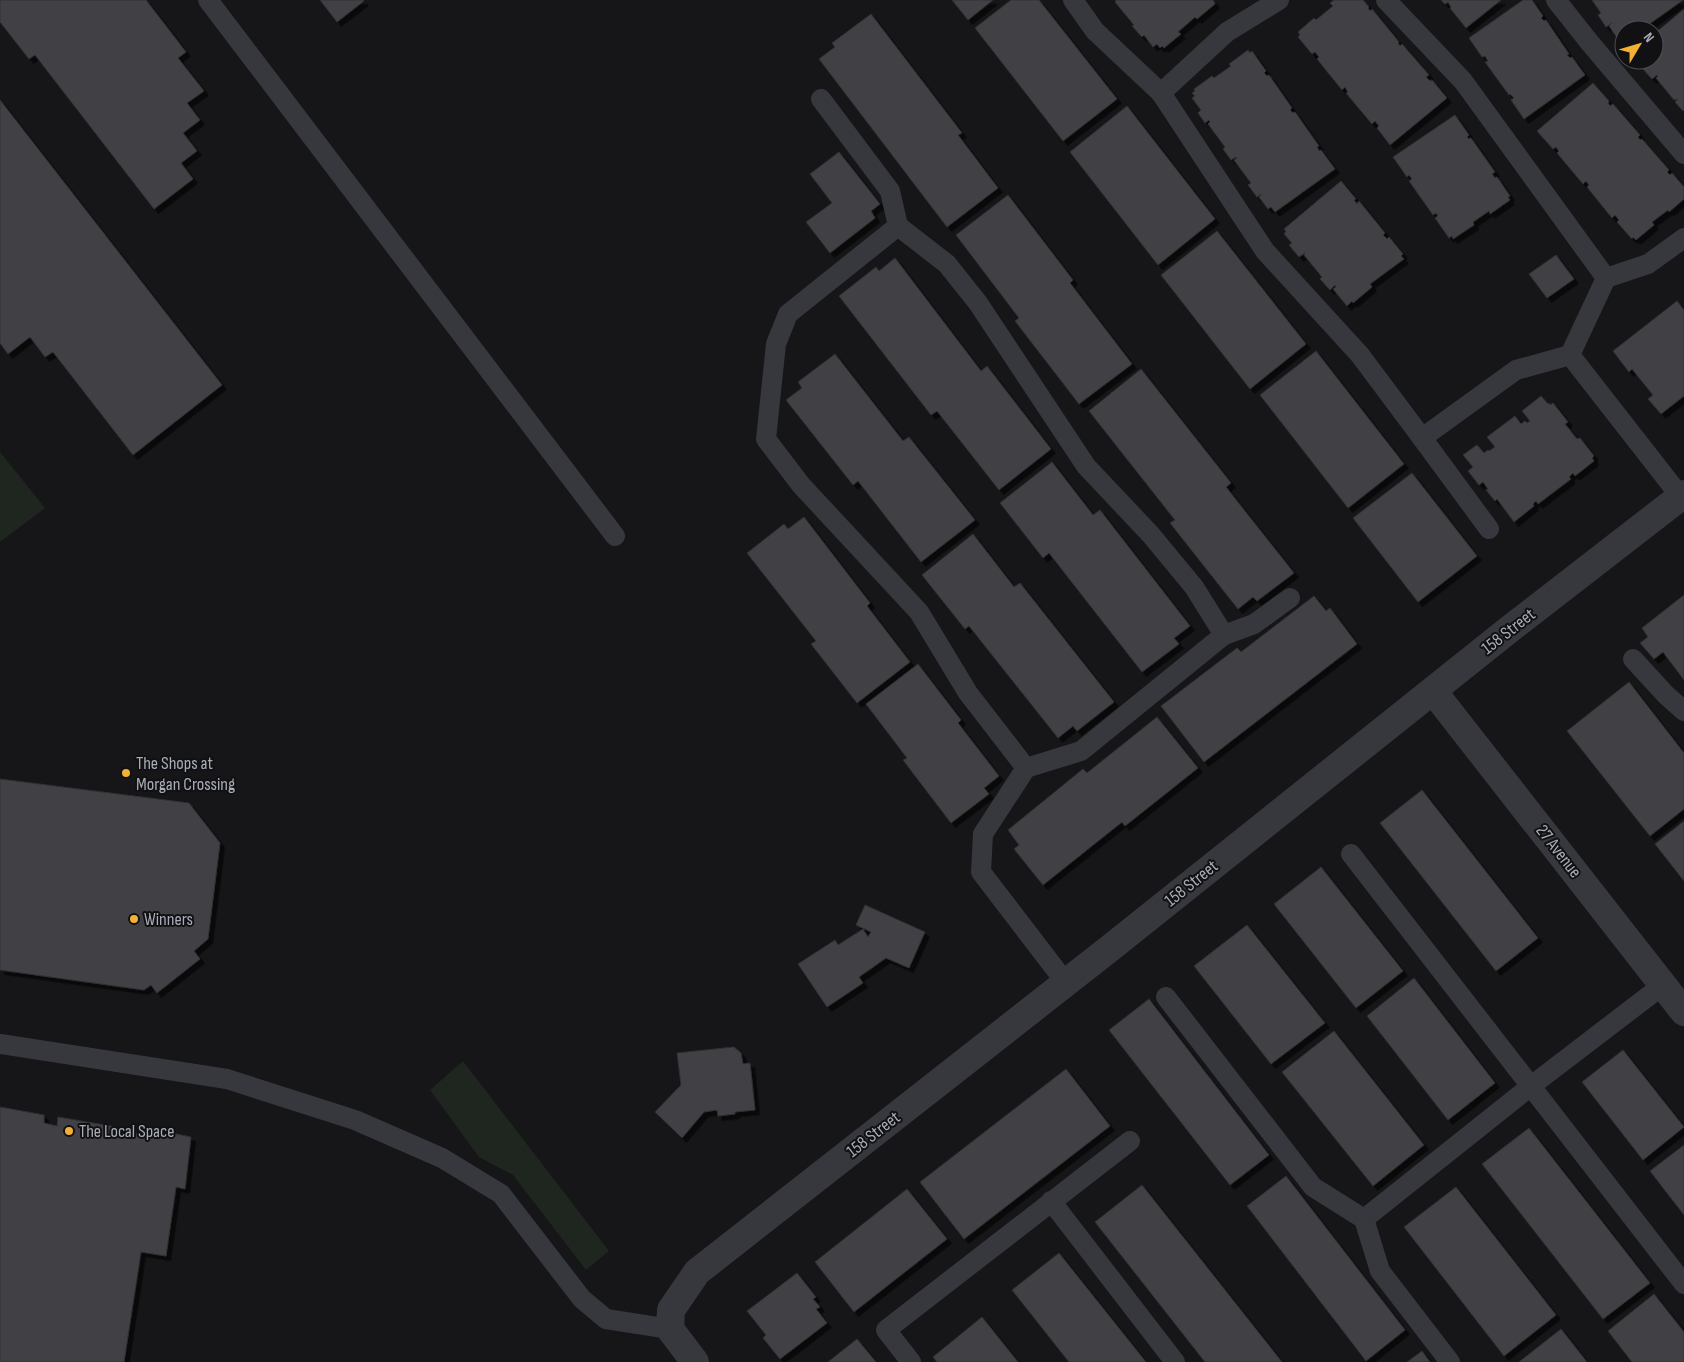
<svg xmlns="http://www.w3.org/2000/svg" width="1684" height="1362" viewBox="0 0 1684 1362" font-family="'Sofia Sans Condensed',sans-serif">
<defs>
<filter id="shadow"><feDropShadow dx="4.5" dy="4.5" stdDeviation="0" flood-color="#0009"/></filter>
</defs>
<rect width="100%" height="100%" fill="#161618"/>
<!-- green -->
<g fill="#1e261f">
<polygon points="0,452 45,508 0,542"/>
<polygon points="463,1061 609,1251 586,1270 513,1175 479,1157 430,1090"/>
</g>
<!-- building -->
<g fill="#404145" stroke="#303034" filter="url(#shadow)">
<polygon points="0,0 146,0 186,52 178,58 204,91 187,103 200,120 183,133 197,151 181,163 193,179 154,209 35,55 29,59 0,22"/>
<polygon points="320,0 363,0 364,1 337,22"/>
<polygon points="952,0 993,0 968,20"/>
<polygon points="1011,0 1039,0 1117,99 1063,141 975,28"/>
<polygon points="1116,0 1213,0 1215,4 1197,19 1195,17 1178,32 1181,34 1164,48 1162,46 1160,48 1157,44 1153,47 1144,35 1142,37 1132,26 1134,25 1115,2"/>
<polygon points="1334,0 1363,0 1369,7 1368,8 1370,11 1372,9 1399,42 1398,43 1400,46 1402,44 1429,75 1426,77 1430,81 1432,80 1447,98 1390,145 1377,128 1379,126 1375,121 1372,124 1346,93 1348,92 1345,87 1342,90 1317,59 1319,57 1315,52 1312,54 1298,37 1300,35 1298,32 1314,18 1316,20 1333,6 1330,3"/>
<polygon points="1441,0 1501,0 1466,28 1450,8 1451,7 1448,2 1445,4"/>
<polygon points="1523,0 1532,0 1543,16 1541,18 1544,21 1546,20 1569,54 1567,55 1570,58 1572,57 1585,75 1524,119 1511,100 1514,98 1510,94 1509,95 1485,62 1488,61 1485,56 1482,57 1469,38"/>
<polygon points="1592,0 1683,0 1641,30 1624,30 1624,41 1621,37 1618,39 1609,26 1612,23 1606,27 1598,15 1601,13"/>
<polygon points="1684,9 1684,110 1683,111 1675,102 1678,99 1674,100 1656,78 1658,76 1657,75 1652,79 1642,68 1644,66 1639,60 1654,60 1654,34"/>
<polygon points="871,14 962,133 958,135 998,188 947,227 819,59 835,47 832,43"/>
<polygon points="1248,50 1250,53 1252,51 1266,71 1264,73 1267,76 1269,75 1292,108 1290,110 1293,113 1295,112 1319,146 1317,147 1319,151 1321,150 1335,169 1275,212 1271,207 1268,209 1259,197 1261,194 1257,197 1248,185 1251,183 1234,160 1237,158 1236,157 1231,160 1223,149 1225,147 1208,124 1210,122 1209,120 1205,123 1198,113 1201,110 1192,98 1195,96 1192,93 1195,91 1194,89 1212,76 1214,78 1231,66 1229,64"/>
<polygon points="1593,83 1609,101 1608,103 1610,106 1613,104 1640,135 1638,137 1640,140 1642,139 1669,170 1667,172 1670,175 1672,173 1684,187 1684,199 1669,212 1668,210 1652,222 1654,225 1636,240 1633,237 1632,239 1617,222 1619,220 1615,215 1612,218 1587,187 1589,185 1586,181 1583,184 1557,153 1559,151 1556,147 1553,149 1537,131"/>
<polygon points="0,100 222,385 133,455 53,352 45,357 30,337 8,354 0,343"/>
<polygon points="1127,106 1215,219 1158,265 1070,152"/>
<polygon points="1455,115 1469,135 1467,137 1469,139 1471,138 1495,172 1492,174 1495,178 1497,177 1510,196 1508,197 1510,200 1490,214 1489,211 1473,222 1474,225 1453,239 1452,236 1449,238 1435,218 1438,216 1436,213 1433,215 1409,181 1412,179 1409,175 1407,177 1393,157"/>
<polygon points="839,152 880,204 871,211 875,218 830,253 806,222 832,203 810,174"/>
<polygon points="1341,181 1356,199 1354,200 1357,204 1359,201 1385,233 1383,235 1387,239 1389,237 1403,254 1401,256 1404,259 1370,284 1372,287 1353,303 1352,301 1347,306 1333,289 1336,287 1335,285 1330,290 1320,279 1322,277 1304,255 1305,253 1299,257 1289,245 1292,243 1284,234 1286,231 1284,229"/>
<polygon points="1008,195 1073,280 1070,283 1132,364 1079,404 1015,321 1019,318 956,235"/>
<polygon points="1217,231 1306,344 1250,389 1161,275"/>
<polygon points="1556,255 1574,279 1547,298 1529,274"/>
<polygon points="895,258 981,371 987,366 1051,449 999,490 937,411 931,415 839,296 876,267 879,271"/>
<polygon points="1677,301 1684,310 1684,396 1661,414 1648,399 1653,395 1632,369 1629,372 1613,351"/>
<polygon points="1316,351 1404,464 1348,508 1260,395"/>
<polygon points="835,354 903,441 909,437 975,520 921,562 858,481 853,485 786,400 802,388 798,382"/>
<polygon points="1141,369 1231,483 1226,487 1294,573 1257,601 1253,597 1238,609 1170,523 1175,520 1089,411"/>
<polygon points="1541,396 1548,404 1549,403 1550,405 1553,403 1568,422 1565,424 1577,439 1580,438 1594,456 1592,458 1594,461 1575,476 1573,473 1569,477 1571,479 1538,504 1536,501 1533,504 1534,506 1514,522 1497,499 1495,501 1486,490 1488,489 1483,482 1479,485 1468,471 1473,467 1463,455 1477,445 1484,453 1488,450 1489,451 1495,447 1487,437 1515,416 1521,424 1525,421 1527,423 1530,421 1522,411"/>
<polygon points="1052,462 1093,515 1100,510 1190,626 1174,638 1179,644 1142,672 1049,553 1043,558 1000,503"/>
<polygon points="1412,473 1477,556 1418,602 1353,518"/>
<polygon points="804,517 870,603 867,606 910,662 857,703 811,644 816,641 747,553 784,524 788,529"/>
<polygon points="973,534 1014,587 1020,583 1114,702 1077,731 1073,726 1058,738 969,626 965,629 922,575"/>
<polygon points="1684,595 1684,680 1663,652 1654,659 1640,643 1648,637 1642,628"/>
<polygon points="1314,596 1326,611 1330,608 1357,644 1204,762 1161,706 1237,648 1241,652"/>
<polygon points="918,664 961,720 958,723 999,776 984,788 989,794 951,823 903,760 907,758 866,704"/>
<polygon points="1629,682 1684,753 1684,809 1650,836 1567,731"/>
<polygon points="1157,717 1198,768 1125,826 1122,822 1043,885 1014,849 1019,845 1008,830 1083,769 1087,773"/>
<polygon points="0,779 189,803 220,843 208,939 194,951 200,959 157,993 151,985 144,990 0,970"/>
<polygon points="1422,790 1538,938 1496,971 1380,823"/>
<polygon points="1684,821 1684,881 1655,844"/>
<polygon points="1321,867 1403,971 1356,1008 1274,904"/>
<polygon points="865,905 925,932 909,968 886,958 859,977 863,983 827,1007 798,964 835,940 838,945 863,929 868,937 871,932 856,925"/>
<polygon points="1247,925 1325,1023 1271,1064 1194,966"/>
<polygon points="1414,978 1495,1083 1448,1120 1367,1016"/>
<polygon points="1149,999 1269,1155 1230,1185 1109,1030"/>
<polygon points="1334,1031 1424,1145 1373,1186 1282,1072"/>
<polygon points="734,1047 741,1053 743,1064 750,1063 755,1110 735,1112 735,1114 718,1116 717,1110 704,1112 682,1138 655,1112 681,1085 677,1053"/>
<polygon points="1623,1050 1684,1127 1643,1160 1582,1082"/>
<polygon points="1066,1069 1110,1126 964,1239 920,1182"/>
<polygon points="0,1107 44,1115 44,1123 57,1126 58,1117 116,1127 116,1130 155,1136 157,1130 191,1137 185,1189 176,1187 166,1256 141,1252 124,1362 0,1362"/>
<polygon points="1529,1128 1650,1283 1603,1319 1482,1164"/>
<polygon points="1684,1145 1684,1215 1650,1171"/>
<polygon points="1286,1176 1405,1330 1366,1361 1247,1206"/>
<polygon points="1142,1185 1282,1362 1205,1362 1095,1222"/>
<polygon points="1456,1187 1556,1315 1504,1356 1404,1227"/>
<polygon points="907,1189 947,1239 854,1312 815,1262"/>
<polygon points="1059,1253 1146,1362 1069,1362 1012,1290"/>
<polygon points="797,1273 816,1297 813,1299 820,1307 816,1309 827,1323 780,1359 763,1338 766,1335 747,1311"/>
<polygon points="1654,1294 1684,1332 1684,1362 1632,1362 1608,1331"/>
<polygon points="982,1317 1018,1362 937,1362 933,1357"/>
<polygon points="1561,1329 1587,1362 1519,1362"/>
<polygon points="857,1339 876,1362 828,1362"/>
<polygon points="1422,1351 1430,1362 1407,1362"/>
</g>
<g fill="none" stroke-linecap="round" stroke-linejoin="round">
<!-- service -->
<g stroke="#37383d" stroke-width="20">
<polyline points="208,0 615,536"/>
<polyline points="1073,0 1095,31 1161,93"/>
<polyline points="1279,0 1227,32 1161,93 1265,251 1360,355 1422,438 1516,370 1570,355 1606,278 1648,264 1684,238"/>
<polyline points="1386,0 1463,81 1606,278"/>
<polyline points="1556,0 1590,43 1684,154"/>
<polyline points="821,99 890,191 898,226 947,264 978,303 1086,466 1151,535 1194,587 1224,635 1081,751 1026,768 983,834 981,872 1066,983"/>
<polyline points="898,226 788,314 776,344 766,439 801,485 919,612 968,693 1026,768"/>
<polyline points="1570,355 1684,501"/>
<polyline points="1422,438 1489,529"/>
<polyline points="1224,635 1254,624 1290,598"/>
<polyline points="1633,659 1666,695 1684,711"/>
<polyline points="1351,854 1684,1284"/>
<polyline points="1166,997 1313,1187 1364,1219 1380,1271 1450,1362"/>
<polyline points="0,1044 227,1079 355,1120 442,1158 501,1194 582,1299 606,1319 670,1329"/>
<polyline points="1051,1201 1175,1362"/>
<polyline points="1364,1219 1531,1086 1663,985"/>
<polyline points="911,1362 886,1330 1130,1141"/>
</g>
<!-- minor -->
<g stroke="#37383d" stroke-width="28">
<polyline points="1433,691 1684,1012"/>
<polyline points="695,1362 670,1329 671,1310 697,1272 1109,949 1511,628 1684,494"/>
</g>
</g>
<!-- markers -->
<g fill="#f2b134" stroke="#111113" stroke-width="2">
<circle cx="126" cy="773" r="5"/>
<circle cx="134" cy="919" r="5"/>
<circle cx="69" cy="1131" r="5"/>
</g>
<g text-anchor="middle" stroke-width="4" stroke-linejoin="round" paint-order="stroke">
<!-- street labels -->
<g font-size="18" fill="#a8adb8" stroke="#111113">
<text transform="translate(1508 631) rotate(-38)" y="6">158 Street</text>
<text transform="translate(1559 851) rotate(52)" y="6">27 Avenue</text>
<text transform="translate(1191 883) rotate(-39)" y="6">158 Street</text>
<text transform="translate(873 1134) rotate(-38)" y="6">158 Street</text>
</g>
<!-- poi labels -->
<g font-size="18" fill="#a8adb8" stroke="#111113" text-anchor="start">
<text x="136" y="769">The Shops at<tspan x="136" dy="21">Morgan Crossing</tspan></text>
<text x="144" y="925">Winners</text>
<text x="79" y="1137">The Local Space</text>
</g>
</g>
<!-- north arrow -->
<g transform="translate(1639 45) rotate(52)"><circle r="24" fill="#111113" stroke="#4d4f55"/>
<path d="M0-4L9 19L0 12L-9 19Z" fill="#f2b134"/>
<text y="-8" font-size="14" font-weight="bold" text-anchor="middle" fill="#a8adb8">N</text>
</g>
</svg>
